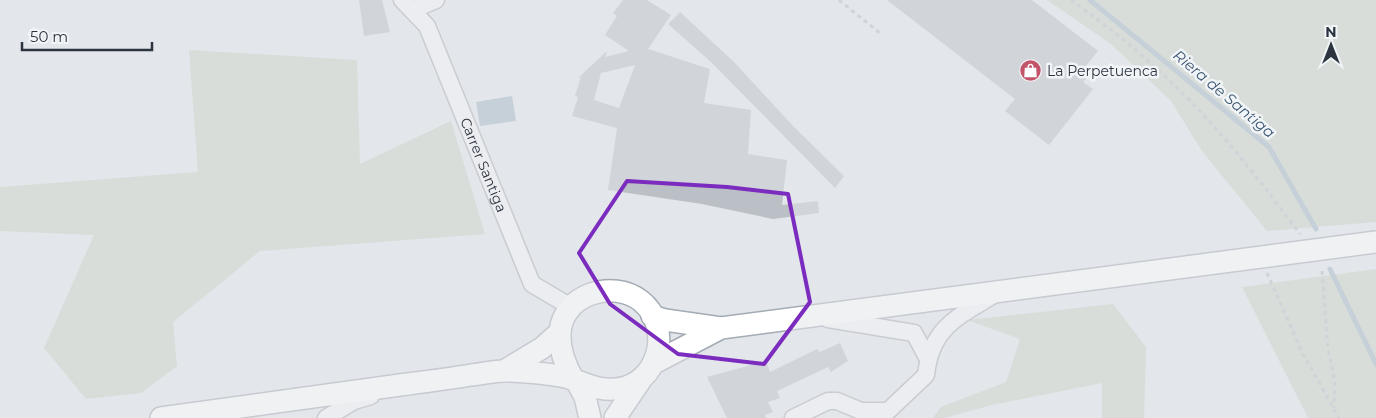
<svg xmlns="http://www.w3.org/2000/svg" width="1376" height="418" viewBox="0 0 1376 418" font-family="Montserrat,sans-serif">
<rect width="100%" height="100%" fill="#e3e6ea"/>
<!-- green -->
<g fill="#c9d3c5">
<polygon points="1047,0 1376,0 1376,222 1267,231 1202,151 1171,101 1111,44"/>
<polygon points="189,50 357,60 360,164 451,121 485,234 260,251 173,322 177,366 141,393 86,399 44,348 94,235 0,231 0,187 198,172"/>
<polygon points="1376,269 1376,418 1308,418 1242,287"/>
<polygon points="1113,304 1146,347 1144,418 1102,418 1102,383 992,405 944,418 933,418 941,407 1006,382 1020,339 967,320"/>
</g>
<!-- water -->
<polygon fill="#a2b5c6" points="512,96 516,121 480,126 476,102"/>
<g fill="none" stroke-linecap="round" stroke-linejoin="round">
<!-- stream -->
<g stroke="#a2b5c6" stroke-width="5">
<polyline points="1090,0 1269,147 1316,229"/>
<polyline points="1330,269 1376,364"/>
</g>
</g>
<!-- building -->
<g fill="#bbbfc6" fill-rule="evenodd">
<polygon points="359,0 382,0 390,32 364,36"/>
<path d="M623,0h24l24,15 -23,34 62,20 -6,34 47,7 -3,44 39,6 -5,45 36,-4 1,12 -46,6 -71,-15 -94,-14 9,-62 -45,-12 6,-19 -3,-1 6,-19 -3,1 29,-27 -2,6 24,-6 -24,-16 12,-19 -4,-3zM635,65l-16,43 -25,-8 7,-27z"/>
<polygon points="887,0 1032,0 1098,51 1082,71 1088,76 1083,82 1093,89 1049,145 1005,111 1015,99"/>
<polygon points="680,12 734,62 793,126 844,176 835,188 711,62 668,24"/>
<polygon points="840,343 848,361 831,372 828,367 777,391 780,398 768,402 773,412 765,415 766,418 727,418 707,377 766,361 770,372 817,349 820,352"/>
</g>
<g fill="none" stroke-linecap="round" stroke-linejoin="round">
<defs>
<g id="minor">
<path id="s1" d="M402,0l25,26 105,258 39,23"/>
<polyline points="412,10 436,0"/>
<polyline points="828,319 914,333 928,359"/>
<polyline points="326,418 354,401 371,396"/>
<path d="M793,418l35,-17h9l24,10h27l38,-36c5,-48 32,-58 69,-81"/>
</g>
<g id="major">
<polyline points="652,316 665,320 721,328"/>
<polyline points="654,363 721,328 1376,242"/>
<polyline points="504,371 542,348 560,332"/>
<polyline points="577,382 585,397 590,418"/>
<path d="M161,418c79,-11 159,-22 239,-33 23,-3 47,-6 71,-10 11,-1 22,-4 33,-4 16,0 54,3 68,8 18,7 33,14 54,8 35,-11 45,-62 15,-86 -28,-22 -78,-7 -81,31 -1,17 5,33 13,47"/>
<polyline points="615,418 640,381"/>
</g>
</defs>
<!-- minor casing -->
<use href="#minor" stroke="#a8adb4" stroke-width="19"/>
<!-- major casing -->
<use href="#major" stroke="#a3abb4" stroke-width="24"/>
<!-- path -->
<g stroke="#b9bcc1" stroke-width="3" stroke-dasharray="4 4" stroke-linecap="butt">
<polyline points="839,0 881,34"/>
<path d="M1071,0c43,31 85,65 122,104 39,40 73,85 107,130"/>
<polyline points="1322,271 1328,349 1335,382 1334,408"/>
<polyline points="1267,273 1302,352 1339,418"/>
</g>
<!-- minor -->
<use href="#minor" stroke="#f5f7f8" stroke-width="16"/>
<!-- major -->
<use href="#major" stroke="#fff" stroke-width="21"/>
</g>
<!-- marked area -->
<path d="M0 0H1376V418H0ZM627,181l100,6 61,7 22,108 -46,62 -86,-10 -68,-50 -31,-51z" fill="#e3e6ea" fill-opacity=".55" fill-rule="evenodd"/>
<path fill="none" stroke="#7b2cbf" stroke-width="4" stroke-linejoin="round" d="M627,181l100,6 61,7 22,108 -46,62 -86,-10 -68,-50 -31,-51z"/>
<!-- icons -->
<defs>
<symbol id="shop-disc" viewBox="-11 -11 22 22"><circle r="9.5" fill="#c2556a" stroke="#f2f5f7"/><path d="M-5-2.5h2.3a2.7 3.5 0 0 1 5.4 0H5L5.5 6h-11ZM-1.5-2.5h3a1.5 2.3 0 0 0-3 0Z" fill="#fff"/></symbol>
</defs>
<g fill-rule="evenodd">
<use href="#shop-disc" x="1018" y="58" width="25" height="25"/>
</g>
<g text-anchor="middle" stroke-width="5" stroke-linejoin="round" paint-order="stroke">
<!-- poi labels -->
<g font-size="14" fill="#2c3440" stroke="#f2f5f7" text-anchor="start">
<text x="1047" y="76">La Perpetuenca</text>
</g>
<!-- street labels -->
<g font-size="14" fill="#2c3440" stroke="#f2f5f7">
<text dy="5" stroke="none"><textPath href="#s1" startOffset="186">Carrer Santiga</textPath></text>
</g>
<!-- water labels -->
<g font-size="15" font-style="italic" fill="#3a5570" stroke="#f2f5f7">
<text transform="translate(1224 94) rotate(40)" y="5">Riera de Santiga</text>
</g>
</g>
<!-- north arrow -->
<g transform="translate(1331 45)" stroke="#f2f5f7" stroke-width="4" paint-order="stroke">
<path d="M0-4L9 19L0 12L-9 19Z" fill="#2c3440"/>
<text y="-8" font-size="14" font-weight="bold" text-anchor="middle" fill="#2c3440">N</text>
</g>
<!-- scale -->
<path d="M22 42v8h130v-8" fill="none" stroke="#2c3440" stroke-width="2.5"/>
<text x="30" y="42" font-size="15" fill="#2c3440" stroke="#f2f5f7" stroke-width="4" paint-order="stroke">50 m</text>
</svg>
